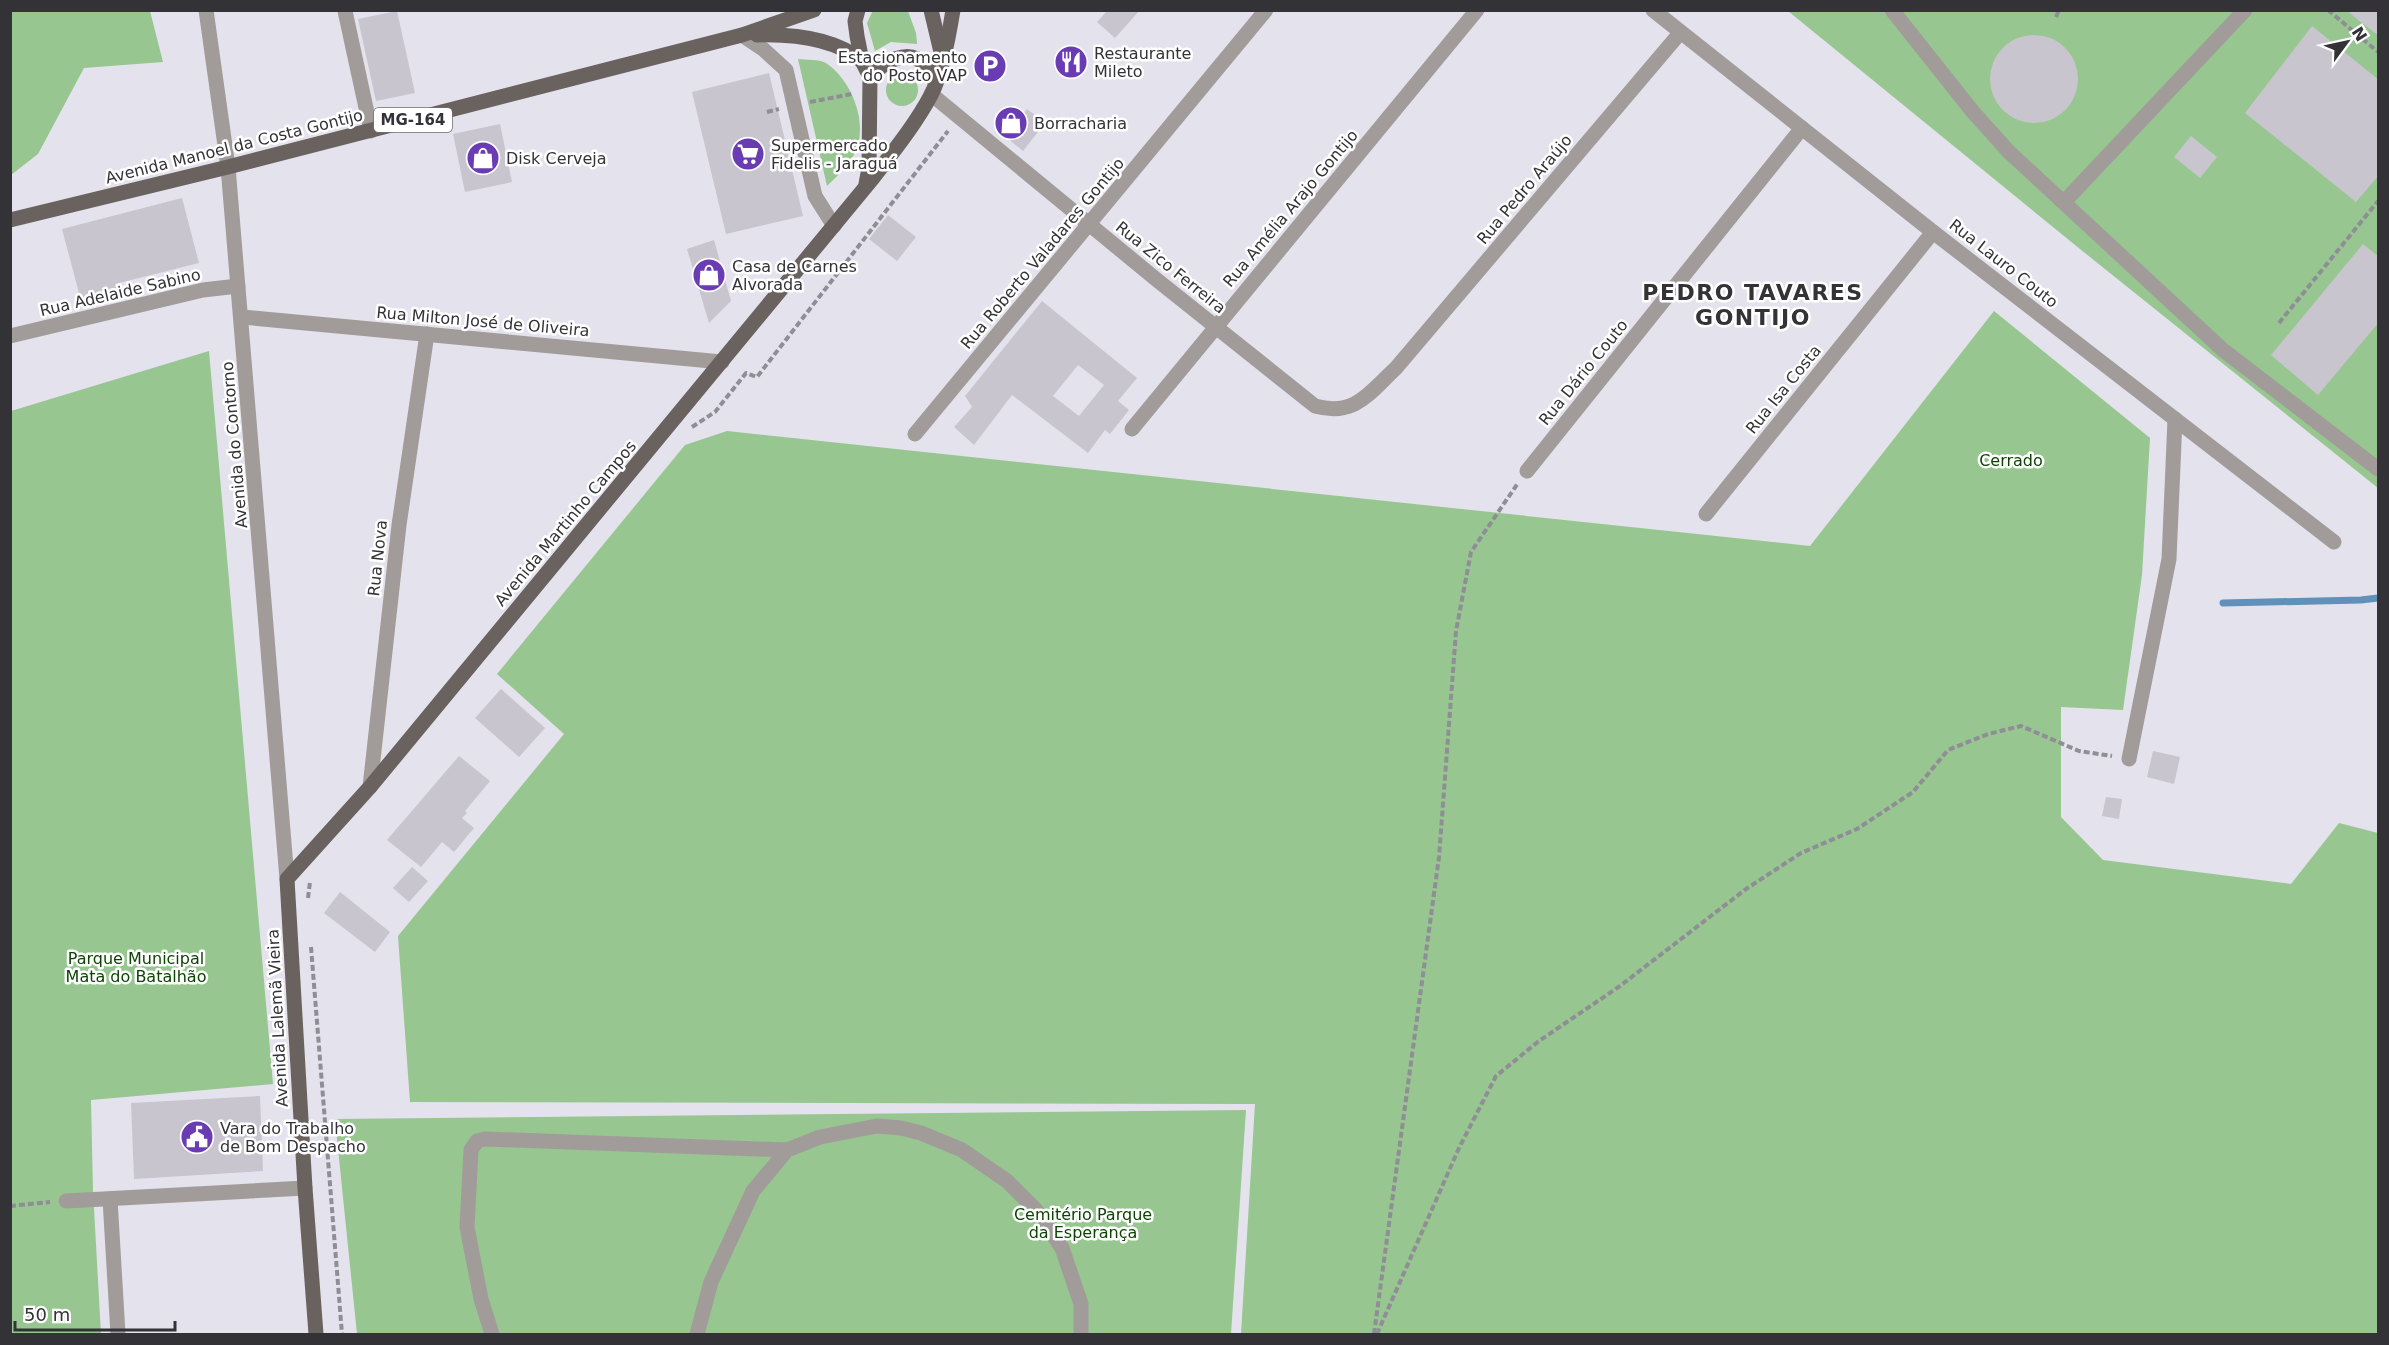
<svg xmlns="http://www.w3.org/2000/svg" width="2389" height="1345" viewBox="0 0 2389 1345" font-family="'DejaVu Sans',sans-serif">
<rect width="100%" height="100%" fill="#e4e2ec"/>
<!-- green -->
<g fill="#97c690">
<polygon points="11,10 150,11 163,62 84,68 38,154 11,175"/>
<polygon points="873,10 908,11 916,33 917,44 891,42 875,51 867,23"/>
<polygon points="1788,11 2378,11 2378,488 2080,249"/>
<path d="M798,59c8,1 21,0 28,4 24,16 40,54 32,82 -5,17 -19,29 -31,41z"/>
<circle cx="902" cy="90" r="16"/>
<polygon points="1994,311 2150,438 2142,575 2123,710 2061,707 2061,817 2103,860 2291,884 2339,823 2378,833 2378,1334 1241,1334 1255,1104 410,1102 398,936 564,734 497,674 685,445 727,431 1810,546"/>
<polygon points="209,351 273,1084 91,1100 93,1191 101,1334 11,1334 11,411"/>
<polygon points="1246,1110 1231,1334 357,1334 335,1119"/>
</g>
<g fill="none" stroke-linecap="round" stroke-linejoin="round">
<!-- stream -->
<polyline stroke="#6191b8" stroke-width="7" points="2223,603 2361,600 2378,598"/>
</g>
<!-- building -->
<g fill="#c8c5cf" fill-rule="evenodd">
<polygon points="1108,10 1140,10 1115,38 1097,22"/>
<polygon points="2346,10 2379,10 2379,36 2358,20"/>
<polygon points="397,11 415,93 376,101 358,19"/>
<polygon points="2312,26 2379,80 2379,175 2356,202 2245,113"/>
<circle cx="2034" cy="79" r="44"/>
<polygon points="769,73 803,216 726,234 692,92"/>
<polygon points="1014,107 1023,114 1027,109 1045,123 1023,151 996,129"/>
<polygon points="500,124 512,182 465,192 453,134"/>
<polygon points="2191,136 2217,157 2200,178 2174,157"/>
<polygon points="182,198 199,263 115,284 119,298 83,308 62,229"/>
<polygon points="888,215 916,237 897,261 869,239"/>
<polygon points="714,240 731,301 709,323 687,249"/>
<polygon points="2363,244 2379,257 2379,322 2318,395 2271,355"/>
<path d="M1042,301l95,77 -19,23 11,9 -19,24 -5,-4 -17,23 -76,-58 -38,50 -20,-18 18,-20 -7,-11zM1078,365l26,20 -25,31 -26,-20z"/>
<polygon points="501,689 545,728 519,757 475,718"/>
<polygon points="2153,751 2180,757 2174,784 2147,777"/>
<polygon points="459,756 490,781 465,811 467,813 462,818 474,828 454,852 442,842 421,867 387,840"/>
<polygon points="2106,797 2122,799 2119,819 2102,816"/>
<polygon points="412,867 428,881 409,902 393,888"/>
<polygon points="340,892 390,932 375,952 324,913"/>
<polygon points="260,1096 263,1171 134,1179 131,1103"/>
</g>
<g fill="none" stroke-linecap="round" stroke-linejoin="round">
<!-- path -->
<g stroke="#8f8d95" stroke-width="4" stroke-dasharray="6 3" stroke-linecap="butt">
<polyline points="2328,10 2378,52"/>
<polyline points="2056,17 2059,10"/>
<polyline points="810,102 852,94"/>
<polyline points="767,112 779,109"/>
<polyline points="2279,323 2378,201"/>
<polyline points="692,427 715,412 746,373 757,377 948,131"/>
<polyline points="308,898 310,882"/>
<polyline points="311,947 342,1334"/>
<polyline points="10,1206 50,1202"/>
<polyline points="1374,1334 1439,857 1456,631 1471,552 1518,483"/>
<polyline points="1377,1334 1459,1148 1496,1076 1539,1041 1620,986 1746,889 1801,853 1857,829 1913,792 1948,750 1988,734 2021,726 2079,751 2112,756"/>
</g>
<!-- minor -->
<g stroke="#a19c9a" stroke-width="15">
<polyline points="206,10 228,167 287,879"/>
<polyline points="1653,10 1933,232 2334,542"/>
<polyline points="1892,10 1973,112 2009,152 2223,350 2378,469"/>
<polyline points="345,11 371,131"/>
<polyline points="742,35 763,49 786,70 815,196 834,226"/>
<path d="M931,94l226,186 158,126c40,11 54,-13 81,-38l284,-335"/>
<polyline points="2064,202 2245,10"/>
<polyline points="242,317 722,362"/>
<polyline points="10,336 203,290 238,286"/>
<polyline points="1132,429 1477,10"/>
<polyline points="915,434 1266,10"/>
<polyline points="1527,471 1802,128"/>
<polyline points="1706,514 1933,232"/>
<polyline points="2129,759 2169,559 2175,419"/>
<polyline points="370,787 399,525 427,334"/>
<polyline points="110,1199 118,1334"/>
<polyline points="66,1201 305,1188"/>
<polyline points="492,1334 481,1299 467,1227 471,1150 477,1141 485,1139 787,1150"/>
<polyline points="697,1334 711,1282 753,1191 787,1150 820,1137 877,1126 901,1128 921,1133 962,1150 1007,1181 1036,1210 1062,1248 1081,1304 1081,1334"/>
</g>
<!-- major -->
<g stroke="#6a625f" stroke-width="15">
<polyline points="858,10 855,21 857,36 862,61 870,77 869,168 866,184"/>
<polyline points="931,10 941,52"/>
<path d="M757,35c35,-1 77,3 105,26"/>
<path d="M870,77c13,-14 38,-31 55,-12 4,5 7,11 10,17"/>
<polyline points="10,220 228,167 742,35 814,10"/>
<path d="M316,1334l-11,-146 -18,-309 83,-92 503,-609c20,-26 42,-53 58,-83 11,-21 18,-60 22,-85"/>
</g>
</g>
<!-- icons -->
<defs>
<symbol id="restaurant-disc" viewBox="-11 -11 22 22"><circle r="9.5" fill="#6a3cb4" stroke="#fff"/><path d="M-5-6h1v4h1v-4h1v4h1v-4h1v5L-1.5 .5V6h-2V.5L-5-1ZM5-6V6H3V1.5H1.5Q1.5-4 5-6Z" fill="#fff"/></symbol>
<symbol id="parking-disc" viewBox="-11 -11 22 22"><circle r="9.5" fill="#6a3cb4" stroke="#fff"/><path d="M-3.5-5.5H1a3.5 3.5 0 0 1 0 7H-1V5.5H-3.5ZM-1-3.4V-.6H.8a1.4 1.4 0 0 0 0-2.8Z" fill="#fff"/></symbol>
<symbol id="shop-disc" viewBox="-11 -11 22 22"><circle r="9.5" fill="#6a3cb4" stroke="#fff"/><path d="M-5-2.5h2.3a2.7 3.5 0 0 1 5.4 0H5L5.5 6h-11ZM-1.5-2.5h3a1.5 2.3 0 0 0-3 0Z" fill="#fff"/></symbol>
<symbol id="supermarket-disc" viewBox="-11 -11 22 22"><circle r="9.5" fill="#6a3cb4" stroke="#fff"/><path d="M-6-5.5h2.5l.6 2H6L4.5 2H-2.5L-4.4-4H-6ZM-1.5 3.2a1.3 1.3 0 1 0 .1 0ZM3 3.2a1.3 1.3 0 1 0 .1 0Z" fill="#fff"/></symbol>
<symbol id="civic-disc" viewBox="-11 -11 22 22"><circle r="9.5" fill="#6a3cb4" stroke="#fff"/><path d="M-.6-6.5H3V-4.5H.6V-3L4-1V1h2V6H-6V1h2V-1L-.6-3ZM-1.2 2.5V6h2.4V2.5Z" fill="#fff"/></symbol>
</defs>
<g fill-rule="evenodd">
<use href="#restaurant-disc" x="1052" y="43" width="38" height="38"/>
<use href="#parking-disc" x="971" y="47" width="38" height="38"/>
<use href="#shop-disc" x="992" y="104" width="38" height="38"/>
<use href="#supermarket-disc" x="729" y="135" width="38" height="38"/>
<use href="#shop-disc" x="464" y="139" width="38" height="38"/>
<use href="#shop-disc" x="690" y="256" width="38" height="38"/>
<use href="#civic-disc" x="178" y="1118" width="38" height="38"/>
</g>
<g text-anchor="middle" stroke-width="5" stroke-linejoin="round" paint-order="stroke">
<!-- shield labels -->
<rect fill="#fff" stroke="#707072" stroke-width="1.5" x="374" y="108" width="78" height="24" rx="4.5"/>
<g font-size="15" font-weight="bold" fill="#333236">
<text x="413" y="125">MG-164</text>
</g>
<!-- poi labels -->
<g font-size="16" fill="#333236" stroke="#fff" text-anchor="start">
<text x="1094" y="59">Restaurante<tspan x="1094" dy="18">Mileto</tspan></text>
<text x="967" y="63" text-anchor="end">Estacionamento<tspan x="967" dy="18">do Posto VAP</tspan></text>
<text x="1034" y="129">Borracharia</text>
<text x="771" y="151">Supermercado<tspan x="771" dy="18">Fidelis - Jaraguá</tspan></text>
<text x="506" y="164">Disk Cerveja</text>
<text x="732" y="272">Casa de Carnes<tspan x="732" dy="18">Alvorada</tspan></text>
<text x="220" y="1134">Vara do Trabalho<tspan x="220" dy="18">de Bom Despacho</tspan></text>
</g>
<!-- street labels -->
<g font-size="16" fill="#333236" stroke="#fff">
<text transform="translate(234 146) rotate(-14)" y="6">Avenida Manoel da Costa Gontijo</text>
<text transform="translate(1524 189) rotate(-50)" y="6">Rua Pedro Araújo</text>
<text transform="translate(1290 208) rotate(-50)" y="6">Rua Amélia Arajo Gontijo</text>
<text transform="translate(1042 253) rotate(-50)" y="6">Rua Roberto Valadares Gontijo</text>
<text transform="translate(2004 263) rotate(38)" y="6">Rua Lauro Couto</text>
<text transform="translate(1171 267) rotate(39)" y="6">Rua Zico Ferreira</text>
<text transform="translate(120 292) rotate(-13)" y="6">Rua Adelaide Sabino</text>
<text transform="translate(483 321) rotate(5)" y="6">Rua Milton José de Oliveira</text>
<text transform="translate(1583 372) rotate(-51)" y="6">Rua Dário Couto</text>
<text transform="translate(1783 389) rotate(-51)" y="6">Rua Isa Costa</text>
<text transform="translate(234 445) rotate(-95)" y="6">Avenida do Contorno</text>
<text transform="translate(565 523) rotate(-50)" y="6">Avenida Martinho Campos</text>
<text transform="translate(377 558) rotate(-84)" y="6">Rua Nova</text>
<text transform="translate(277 1018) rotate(-93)" y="6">Avenida Lalemã Vieira</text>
</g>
<!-- park labels -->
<g font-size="16" fill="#0d4404" stroke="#fff">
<text x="2011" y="466">Cerrado</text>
<text x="136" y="964">Parque Municipal<tspan x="136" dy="18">Mata do Batalhão</tspan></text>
<text x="1083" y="1220">Cemitério Parque<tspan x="1083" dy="18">da Esperança</tspan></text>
</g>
<!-- district labels -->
<g font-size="22" font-weight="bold" letter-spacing="1.5" fill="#333236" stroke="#fff">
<text x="1753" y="300">PEDRO TAVARES<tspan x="1753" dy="25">GONTIJO</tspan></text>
</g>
</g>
<!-- border -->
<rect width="2389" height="1345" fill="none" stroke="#333236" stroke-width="24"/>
<!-- north arrow -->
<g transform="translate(2347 42) rotate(57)" stroke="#ffffff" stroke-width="4.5" paint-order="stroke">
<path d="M0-4.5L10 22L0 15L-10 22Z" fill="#333236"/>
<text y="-9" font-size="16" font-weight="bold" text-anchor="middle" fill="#333236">N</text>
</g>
<!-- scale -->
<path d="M15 1321v9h160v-9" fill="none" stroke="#333236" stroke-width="3"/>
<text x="24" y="1321" font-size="18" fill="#333236" stroke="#ffffff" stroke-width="4.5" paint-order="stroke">50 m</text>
</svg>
